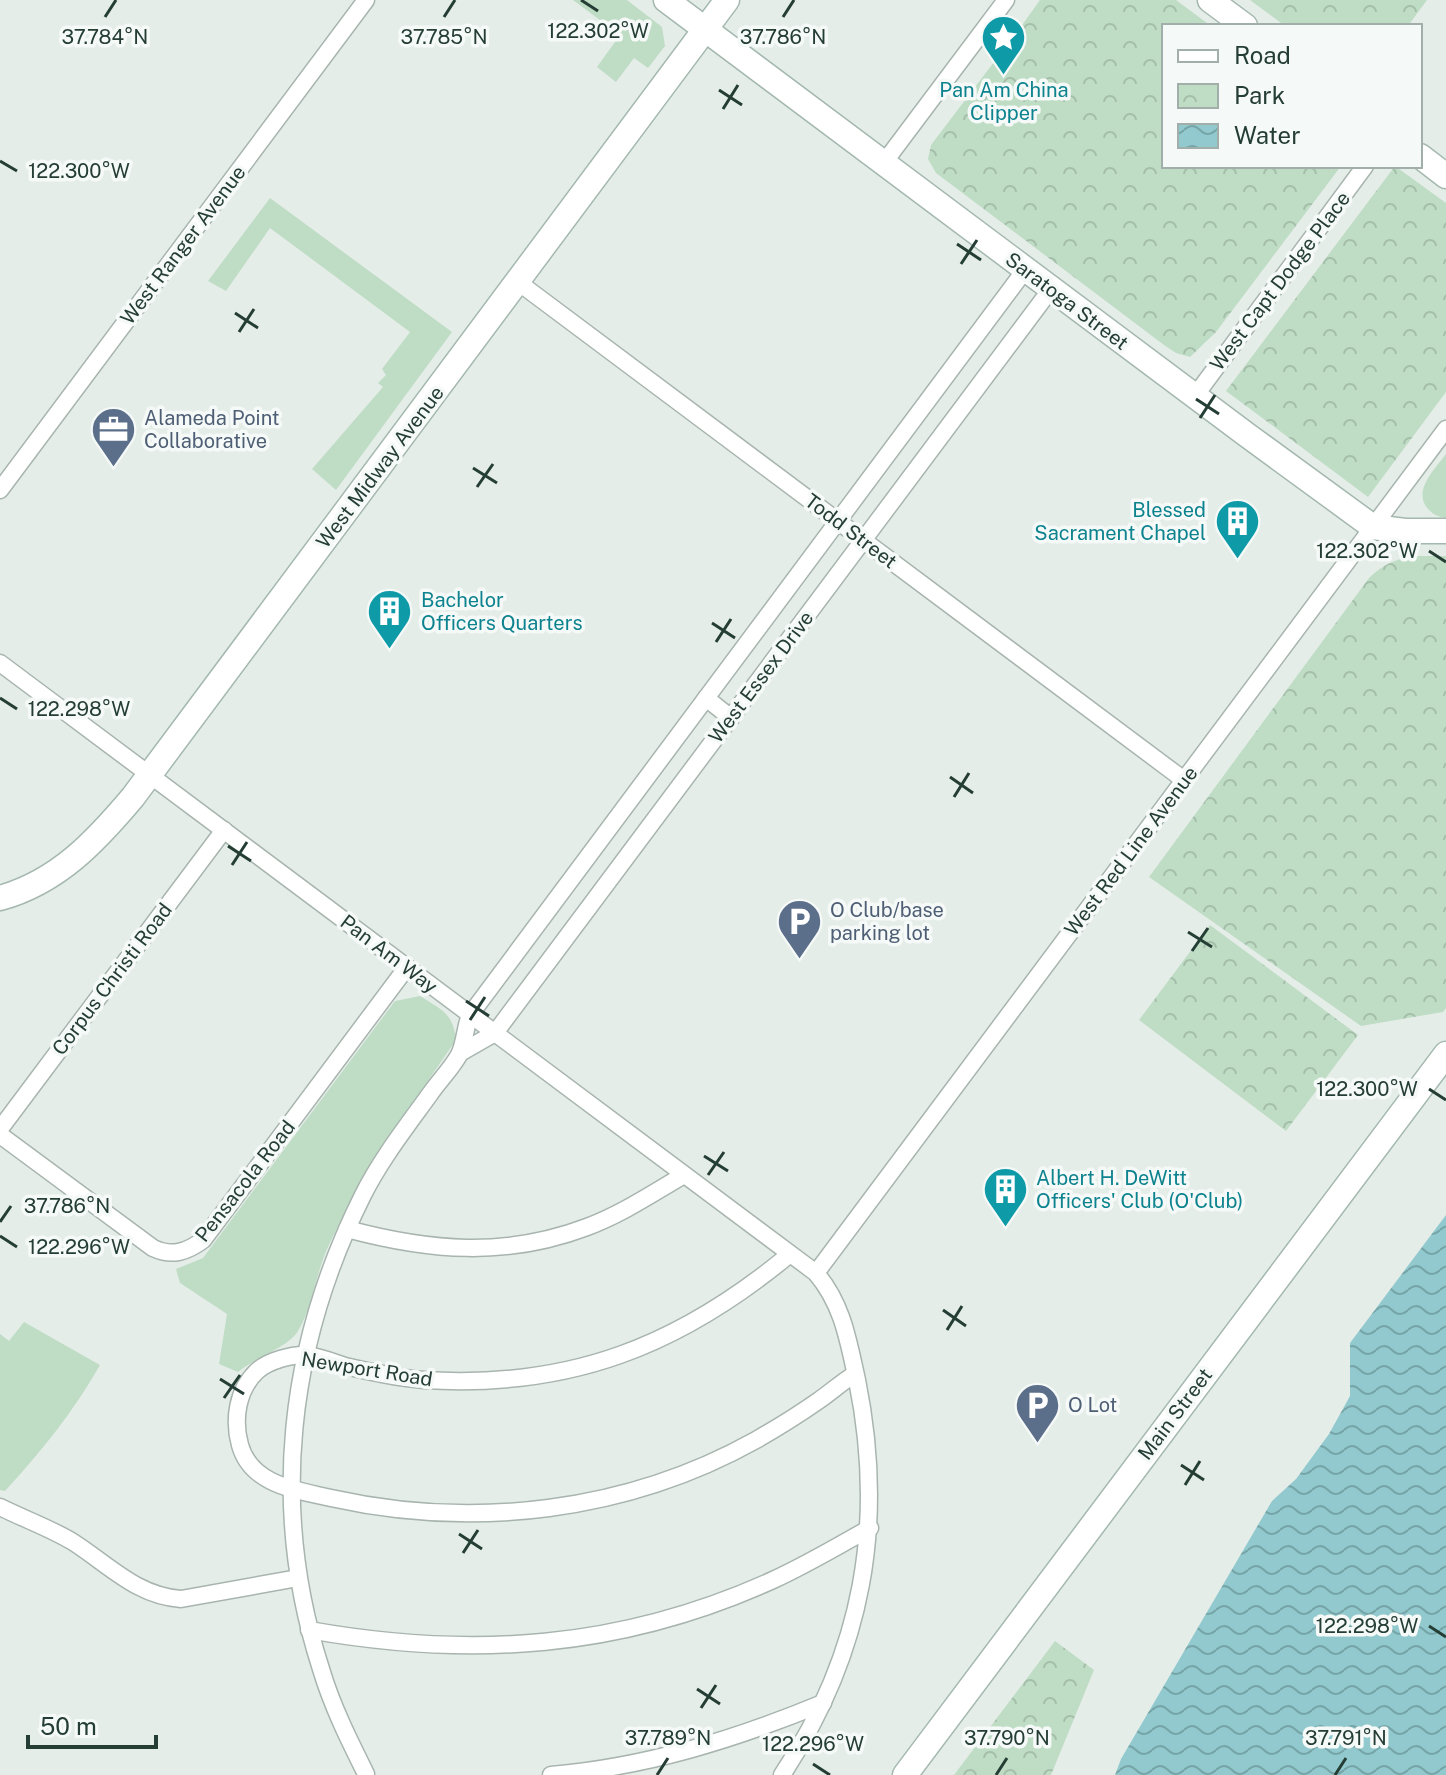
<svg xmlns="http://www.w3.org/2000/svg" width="1446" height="1775" viewBox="0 0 1446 1775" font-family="'Public Sans',sans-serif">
<defs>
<pattern id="park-crowns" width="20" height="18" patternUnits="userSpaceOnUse" patternTransform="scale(2)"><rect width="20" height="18" fill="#bfdcc5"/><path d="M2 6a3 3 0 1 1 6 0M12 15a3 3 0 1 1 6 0" fill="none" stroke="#a4beaa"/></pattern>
<pattern id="water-waves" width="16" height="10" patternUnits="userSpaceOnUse" patternTransform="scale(2)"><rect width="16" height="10" fill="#91c9ce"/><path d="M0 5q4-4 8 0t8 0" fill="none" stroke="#76a5a8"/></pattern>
</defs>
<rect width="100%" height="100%" fill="#e5ede9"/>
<!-- green -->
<g fill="#bfdcc5">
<polygon points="573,0 627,0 662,27 665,46 648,68 634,58 616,82 597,67 620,35"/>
<polygon points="270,198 452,332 336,490 312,469 383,387 378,383 386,375 382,369 410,332 270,228 226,291 208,281"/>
<path d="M1446,454v64c-7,-1 -12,-3 -17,-8 -18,-18 6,-41 17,-56z"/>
<path d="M420,996c22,14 33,17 36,44 -46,67 -95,135 -129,209 -11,25 -15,59 -29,82 -9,16 -44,27 -60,41l-19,-8 8,-50 -47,-31 -4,-14 27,-11 192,-257z"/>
<path d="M24,1322l76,43c-26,46 -59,87 -95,126l-5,-1v-156l9,7z"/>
</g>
<!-- park -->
<g fill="url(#park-crowns)">
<polygon points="1040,0 1176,0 1211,26 1164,26 1164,166 1341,166 1216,332 1190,357 1176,353 1164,345 936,173 928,159 931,145 997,58 1000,59 1005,46 1013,41 1012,39"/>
<polygon points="1250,0 1427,0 1408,26 1285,26"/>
<polygon points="1395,166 1446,203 1446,392 1368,497 1226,391"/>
<path d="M1419,556h27v452l-3,4 -82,14 -212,-149 220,-299c16,-15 28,-20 50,-22z"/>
<polygon points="1210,925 1358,1035 1286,1131 1139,1020"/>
<polygon points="1055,1641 1094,1670 1051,1775 954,1775"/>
</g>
<!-- water -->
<polygon fill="url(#water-waves)" points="1446,1215 1446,1775 1115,1775 1121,1759 1272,1501 1296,1479 1329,1434 1350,1396 1350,1343"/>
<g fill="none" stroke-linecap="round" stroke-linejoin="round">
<defs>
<g id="street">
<polyline points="883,164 1006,0"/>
<polyline points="518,282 1184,780"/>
<polyline points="1195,396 1365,166"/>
<polyline points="0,490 366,0"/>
<path d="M0,663l816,610c27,32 32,67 41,107 29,143 6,273 -75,395"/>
<polyline points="706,698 731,718"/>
<polyline points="460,1053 495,1033 1051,289"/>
<polyline points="0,1129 224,830"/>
<path d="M0,1135l153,113c19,9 34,4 50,-8l204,-273"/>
<path d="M347,1229c82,22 158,29 240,-2 35,-13 66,-34 97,-52"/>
<path d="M790,1254c-111,92 -220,135 -366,126 -27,-2 -53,-8 -79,-14 -12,-4 -25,-9 -38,-11 -15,-1 -39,6 -50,16 -20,19 -24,49 -17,74 11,40 56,45 91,53 143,32 296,14 425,-58 21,-12 42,-25 62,-39 13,-9 24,-19 37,-27"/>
<polyline points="816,1273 1446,429"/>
<path d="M0,1507c24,12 50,21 73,35 36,23 64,54 108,57l117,-21"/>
<path d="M309,1630c163,29 312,19 464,-50 33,-15 65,-34 97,-52"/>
<path d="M366,1774c-17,-34 -34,-68 -45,-105 -52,-161 -33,-324 42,-474 18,-36 44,-69 67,-101 9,-13 21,-25 29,-39 6,-12 6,-28 11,-40l555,-745"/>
<path d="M551,1775c95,-8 185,-36 272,-72"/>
</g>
<g id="secondary">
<polyline points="666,0 1247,435 1373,527 1405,531 1446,531"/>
<polyline points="1210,0 1245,26"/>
<polyline points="1420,156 1446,176"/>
<path d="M0,898c58,-16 96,-57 133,-101l594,-797"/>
<polyline points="905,1775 1446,1054"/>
</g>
</defs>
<!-- street casing -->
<use href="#street" stroke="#a8b5af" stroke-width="19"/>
<!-- secondary casing -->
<use href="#secondary" stroke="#a4b8af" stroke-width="27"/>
<!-- street -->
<use href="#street" stroke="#fff" stroke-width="16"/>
<!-- secondary -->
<use href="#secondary" stroke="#fff" stroke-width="24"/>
</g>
<!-- ticks -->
<path fill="none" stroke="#253e35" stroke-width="3" d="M581,0l17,11M105,17l11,-17M444,17l11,-17M783,17l11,-17M719,90l23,15M723,109l15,-24M0,161l17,10M957,244l24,16M961,264l16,-24M235,313l23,15M239,332l15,-23M1196,399l23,15M1200,418l15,-23M473,468l24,15M477,487l16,-23M1429,551l17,11M712,623l23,15M716,642l15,-23M0,698l17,11M950,777l23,16M954,797l15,-24M228,846l23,15M232,865l15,-23M1188,932l24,15M1192,951l16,-23M466,1001l23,15M470,1020l15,-23M1429,1089l17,11M704,1156l24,15M708,1175l16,-23M0,1222l11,-16M0,1236l17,11M943,1310l23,16M947,1330l15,-24M220,1379l24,15M224,1398l16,-23M1181,1465l23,15M1185,1485l15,-24M459,1534l23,15M463,1553l15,-23M1429,1626l17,11M697,1689l23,15M701,1708l15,-23M813,1764l17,11M657,1775l11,-17M996,1775l11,-17M1335,1775l11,-17"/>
<!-- icons -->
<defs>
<symbol id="sight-pin" viewBox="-11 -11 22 30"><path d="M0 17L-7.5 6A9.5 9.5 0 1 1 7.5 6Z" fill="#0f9aa8" stroke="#f5f9f7"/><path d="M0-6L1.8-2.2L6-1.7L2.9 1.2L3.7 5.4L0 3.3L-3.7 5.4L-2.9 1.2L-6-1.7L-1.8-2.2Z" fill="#fff"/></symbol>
<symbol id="office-pin" viewBox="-11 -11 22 30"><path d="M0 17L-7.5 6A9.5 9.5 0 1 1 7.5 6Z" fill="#5c6f8a" stroke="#f5f9f7"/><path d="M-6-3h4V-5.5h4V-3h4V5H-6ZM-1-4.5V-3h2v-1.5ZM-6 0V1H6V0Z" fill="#fff"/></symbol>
<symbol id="building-pin" viewBox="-11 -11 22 30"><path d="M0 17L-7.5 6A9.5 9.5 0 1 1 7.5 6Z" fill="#0f9aa8" stroke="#f5f9f7"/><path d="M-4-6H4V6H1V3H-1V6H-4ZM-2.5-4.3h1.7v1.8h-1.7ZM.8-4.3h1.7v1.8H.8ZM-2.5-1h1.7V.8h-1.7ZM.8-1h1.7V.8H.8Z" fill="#fff"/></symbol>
<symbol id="parking-pin" viewBox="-11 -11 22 30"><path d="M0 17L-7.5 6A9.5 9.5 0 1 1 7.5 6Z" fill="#5c6f8a" stroke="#f5f9f7"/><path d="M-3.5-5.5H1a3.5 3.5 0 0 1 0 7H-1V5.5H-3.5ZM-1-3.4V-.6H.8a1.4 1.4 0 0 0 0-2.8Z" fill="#fff"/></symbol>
</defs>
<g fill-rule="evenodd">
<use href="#sight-pin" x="978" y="12" width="51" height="69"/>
<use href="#office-pin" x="88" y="404" width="51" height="69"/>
<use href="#building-pin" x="1212" y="496" width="51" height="69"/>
<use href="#building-pin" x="364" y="586" width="51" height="69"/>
<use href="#parking-pin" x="774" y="896" width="51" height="69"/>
<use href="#building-pin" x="980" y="1164" width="51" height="69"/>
<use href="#parking-pin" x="1012" y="1380" width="51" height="69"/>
</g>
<g text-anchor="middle" stroke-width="7" stroke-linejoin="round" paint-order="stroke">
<!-- culture labels -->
<g font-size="20" fill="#0d838f" stroke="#f5f9f7" text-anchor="start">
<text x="1004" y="97" text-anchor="middle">Pan Am China<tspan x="1004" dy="23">Clipper</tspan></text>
<text x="1206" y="517" text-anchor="end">Blessed<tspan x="1206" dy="23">Sacrament Chapel</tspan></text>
<text x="421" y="607">Bachelor<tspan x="421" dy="23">Officers Quarters</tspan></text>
<text x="1036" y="1185">Albert H. DeWitt<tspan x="1036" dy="23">Officers' Club (O'Club)</tspan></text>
</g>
<!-- street labels -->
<g font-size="20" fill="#253e35" stroke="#f5f9f7">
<text transform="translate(183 245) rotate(-53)" y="7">West Ranger Avenue</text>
<text transform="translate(1280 281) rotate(-53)" y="7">West Capt Dodge Place</text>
<text transform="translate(1067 301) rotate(37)" y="7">Saratoga Street</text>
<text transform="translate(380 467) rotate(-53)" y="7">West Midway Avenue</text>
<text transform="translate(851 531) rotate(37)" y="7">Todd Street</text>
<text transform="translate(761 677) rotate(-53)" y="7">West Essex Drive</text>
<text transform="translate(1131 851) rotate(-53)" y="7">West Red Line Avenue</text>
<text transform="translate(389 954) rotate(37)" y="7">Pan Am Way</text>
<text transform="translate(112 979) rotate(-53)" y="7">Corpus Christi Road</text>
<text transform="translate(245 1181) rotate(-52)" y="7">Pensacola Road</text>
<text transform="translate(367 1369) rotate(9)" y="7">Newport Road</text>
<text transform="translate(1175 1414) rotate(-53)" y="7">Main Street</text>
</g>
<!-- service labels -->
<g font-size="20" fill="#4e5e75" stroke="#f5f9f7" text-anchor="start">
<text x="144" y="425">Alameda Point<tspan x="144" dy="23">Collaborative</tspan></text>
<text x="830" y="917">O Club/base<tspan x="830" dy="23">parking lot</tspan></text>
<text x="1068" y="1412">O Lot</text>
</g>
</g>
<g font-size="20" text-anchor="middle" fill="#253e35" stroke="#f5f9f7" stroke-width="7" stroke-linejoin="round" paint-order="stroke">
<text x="598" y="38">122.302°W</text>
<text x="105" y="44">37.784°N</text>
<text x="783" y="44">37.786°N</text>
<text x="444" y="44">37.785°N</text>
<text x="79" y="178">122.300°W</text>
<text x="1367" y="558">122.302°W</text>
<text x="79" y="716">122.298°W</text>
<text x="1367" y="1096">122.300°W</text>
<text x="67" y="1213">37.786°N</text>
<text x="79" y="1254">122.296°W</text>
<text x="1367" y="1633">122.298°W</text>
<text x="668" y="1745">37.789°N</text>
<text x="1007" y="1745">37.790°N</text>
<text x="1346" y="1745">37.791°N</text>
<text x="813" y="1751">122.296°W</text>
</g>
<!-- legend -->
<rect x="1162" y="24" width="260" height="144" fill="#f5f9f7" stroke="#a2aea9" stroke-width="2"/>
<rect x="1178" y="50" width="40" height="12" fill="#ffffff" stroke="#a2aea9" stroke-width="2"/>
<text x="1234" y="64" font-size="24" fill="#253e35">Road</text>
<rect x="1178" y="84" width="40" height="24" fill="url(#park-crowns)" stroke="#a2aea9" stroke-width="2"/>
<text x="1234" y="104" font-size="24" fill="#253e35">Park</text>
<rect x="1178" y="124" width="40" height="24" fill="url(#water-waves)" stroke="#a2aea9" stroke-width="2"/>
<text x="1234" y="144" font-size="24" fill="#253e35">Water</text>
<!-- scale -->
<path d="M28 1735v12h128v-12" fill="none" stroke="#253e35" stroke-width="4"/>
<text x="40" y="1735" font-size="24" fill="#253e35" stroke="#f5f9f7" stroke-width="6" paint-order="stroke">50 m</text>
</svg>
